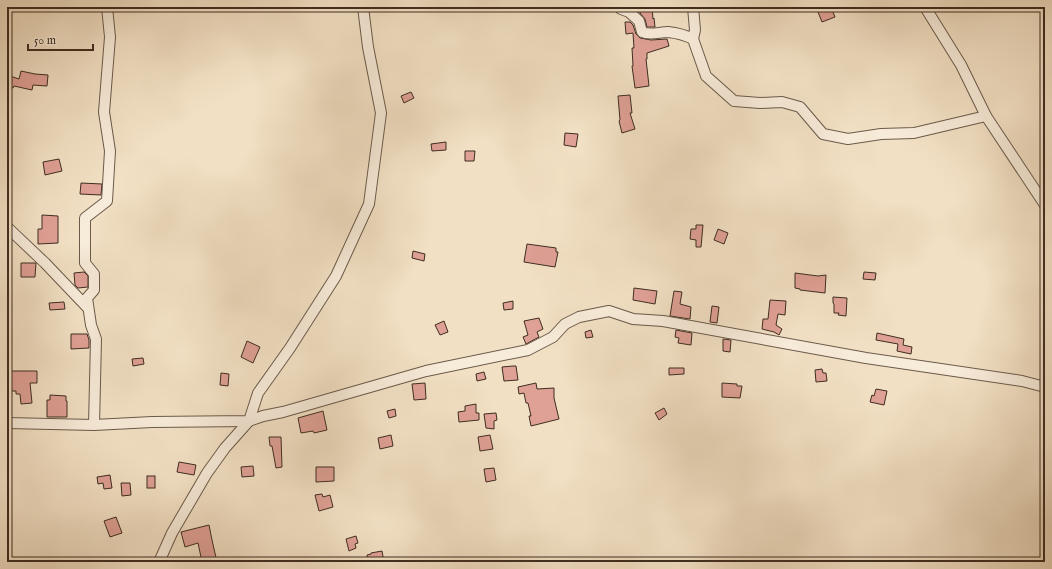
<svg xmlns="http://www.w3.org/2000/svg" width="1052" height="569" viewBox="0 0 1052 569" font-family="'IM FELL English',serif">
<rect width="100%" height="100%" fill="#f2e0c4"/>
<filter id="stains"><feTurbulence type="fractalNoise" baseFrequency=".005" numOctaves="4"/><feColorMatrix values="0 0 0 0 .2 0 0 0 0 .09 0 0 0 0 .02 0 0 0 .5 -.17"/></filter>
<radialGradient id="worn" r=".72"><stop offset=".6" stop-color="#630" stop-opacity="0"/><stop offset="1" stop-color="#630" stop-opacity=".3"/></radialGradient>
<!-- building -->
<g fill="#dfa095" stroke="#3e2d21">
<polygon points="639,7 652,7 653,19 654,18 655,27 647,27 645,19 640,13"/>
<polygon points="816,7 831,7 835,17 822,22"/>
<polygon points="625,22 630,22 633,25 636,34 640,38 651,40 667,39 669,46 647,53 647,59 646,59 649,86 635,88 632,66 633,66 632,48 634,48 633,33 626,34"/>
<polygon points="21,71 35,74 48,75 47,86 33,85 32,90 14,86 13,88 7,87 7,75 19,79"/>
<polygon points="411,92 414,98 404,103 401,96"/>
<polygon points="630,95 632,113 630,113 635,129 622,133 619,121 620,120 618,96"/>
<polygon points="565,133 578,134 576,147 564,145"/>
<polygon points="446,142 446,150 432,151 431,144"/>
<polygon points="465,151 475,151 474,161 465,161"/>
<polygon points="59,159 62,171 45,175 43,162"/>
<polygon points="81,183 102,184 101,195 80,194"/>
<polygon points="42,215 58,216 58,243 38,244 38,229 42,229"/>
<polygon points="696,225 703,225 701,247 696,247 696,240 690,239 691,229 696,229"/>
<polygon points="718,229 728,233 724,244 714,240"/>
<polygon points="527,244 556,248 556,252 558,252 555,267 524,262"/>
<polygon points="413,251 425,254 424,261 412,258"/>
<polygon points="21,263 36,263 35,277 21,277"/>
<polygon points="84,272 88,276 88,287 78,288 75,285 74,273"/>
<polygon points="864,272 876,273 875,280 863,279"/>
<polygon points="795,273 818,276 826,275 825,293 800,290 800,289 795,288"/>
<polygon points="634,288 657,291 655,304 633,300"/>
<polygon points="674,291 682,292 680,304 691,307 690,319 670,316"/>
<polygon points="833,297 847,298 846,316 838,315 839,313 834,313 834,304 833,303"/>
<polygon points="770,300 786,301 785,315 778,314 776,325 782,329 779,335 774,332 762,329 763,319 768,319"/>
<polygon points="513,301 513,309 504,310 503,303"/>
<polygon points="64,302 65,309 50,310 49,303"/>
<polygon points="712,306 719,307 717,323 710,322"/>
<polygon points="539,318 543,329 537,332 539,337 526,344 523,337 528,335 524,321"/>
<polygon points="444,321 448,332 440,335 435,325"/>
<polygon points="591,330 593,337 586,338 585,332"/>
<polygon points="676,330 692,333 691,345 678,343 679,338 675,337"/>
<polygon points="877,333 904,339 903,345 912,347 911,354 897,351 898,344 876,340"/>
<polygon points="71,334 87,334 89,340 89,348 71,349"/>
<polygon points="723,339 731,340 730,352 723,351"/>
<polygon points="247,341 260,347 253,363 241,357"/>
<polygon points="143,358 144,364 133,366 132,359"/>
<polygon points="513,366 516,366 518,380 504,381 502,367"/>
<polygon points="669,368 684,368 684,374 669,375"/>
<polygon points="822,369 823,373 826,373 827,381 816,382 815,370"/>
<polygon points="7,371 37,371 37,383 30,383 32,403 21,404 20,394 16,394 16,391 7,391"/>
<polygon points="484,372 486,379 477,381 476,374"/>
<polygon points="221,373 229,374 228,386 220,385"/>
<polygon points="425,383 426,399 414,400 412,384"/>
<polygon points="536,383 537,389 554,388 554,398 559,419 531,426 529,416 531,416 528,403 526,403 524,393 519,394 518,387"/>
<polygon points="722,383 737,384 737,386 742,386 740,398 722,397"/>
<polygon points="876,389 887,391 884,405 870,402 872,395 874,396"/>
<polygon points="50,395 66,396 66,401 67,401 67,417 47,417 47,400 50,400"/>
<polygon points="476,404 476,413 479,413 479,420 459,422 458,412 465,411 465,406"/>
<polygon points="664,408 667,414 659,420 655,413"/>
<polygon points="395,409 396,416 389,418 387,411"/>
<polygon points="323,411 327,430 314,433 313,431 301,433 298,418"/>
<polygon points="496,413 497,420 494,421 494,429 486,428 484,414"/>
<polygon points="391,435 393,446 380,449 378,438"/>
<polygon points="490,435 493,449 480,451 478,437"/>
<polygon points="269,437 281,437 282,467 276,468 272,446 270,446"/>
<polygon points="179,462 196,465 194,475 177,472"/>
<polygon points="253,466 254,476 242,477 241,467"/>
<polygon points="316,467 334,467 334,481 316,482"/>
<polygon points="494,468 496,480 486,482 484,469"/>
<polygon points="110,475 112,488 104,489 103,483 98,484 97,477"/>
<rect x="147" y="476" width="8" height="12"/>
<polygon points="121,483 130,483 131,495 122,496"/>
<polygon points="322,494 323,497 330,495 333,507 319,511 315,495"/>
<polygon points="116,517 122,533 110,537 104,521"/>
<polygon points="209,525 212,540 217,562 209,562 208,560 202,562 198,543 185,547 181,532"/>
<polygon points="356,536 358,543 355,544 356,548 349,551 346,539"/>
<polygon points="382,551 384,562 368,562 367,555 371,554 371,553"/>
</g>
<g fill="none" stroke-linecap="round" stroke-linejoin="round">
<defs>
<g id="street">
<path d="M621,7v2l8,3 10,9 3,11c8,4 17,0 26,0 10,1 17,3 25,7l13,37 28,25 26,2 22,-1 18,5 23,27 25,5 33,-5 33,-1 72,-17"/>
<polyline points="693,7 695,30 693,39"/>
<polyline points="925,7 961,65 986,116 1045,205"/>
<polyline points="7,227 45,263 87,307"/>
<polyline points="7,423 94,425 152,422 249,421 258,393 290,348 336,276 369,204 381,113 368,47 363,7"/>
<polyline points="94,425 96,339 91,325 87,298 94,290 94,274 85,263 85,218 107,201 110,151 104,112 110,37 107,7"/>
<polyline points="159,562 172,533 207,473 225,448 249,421 263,416 283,412 426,371 528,350 553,337 565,324 579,317 609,311 633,319 663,321 866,358 1022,381 1045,387"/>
</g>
</defs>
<!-- street casing -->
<use href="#street" stroke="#6b5a4a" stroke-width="12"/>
<!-- street -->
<use href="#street" stroke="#f7ebd9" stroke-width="10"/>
</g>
<!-- margin -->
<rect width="1052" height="569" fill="none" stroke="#f2e0c4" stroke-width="24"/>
<rect x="8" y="8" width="1036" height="553" fill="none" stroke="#3e2d21" stroke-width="2"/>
<rect x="12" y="12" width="1028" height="545" fill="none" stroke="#3e2d21"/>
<!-- scale -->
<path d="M28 44v6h65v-6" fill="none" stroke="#3e2d21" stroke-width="2"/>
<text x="34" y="44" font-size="12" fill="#3e2d21" stroke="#f7ebd9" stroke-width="3" paint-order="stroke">50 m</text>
<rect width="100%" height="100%" filter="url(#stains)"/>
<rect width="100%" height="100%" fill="url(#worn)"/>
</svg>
